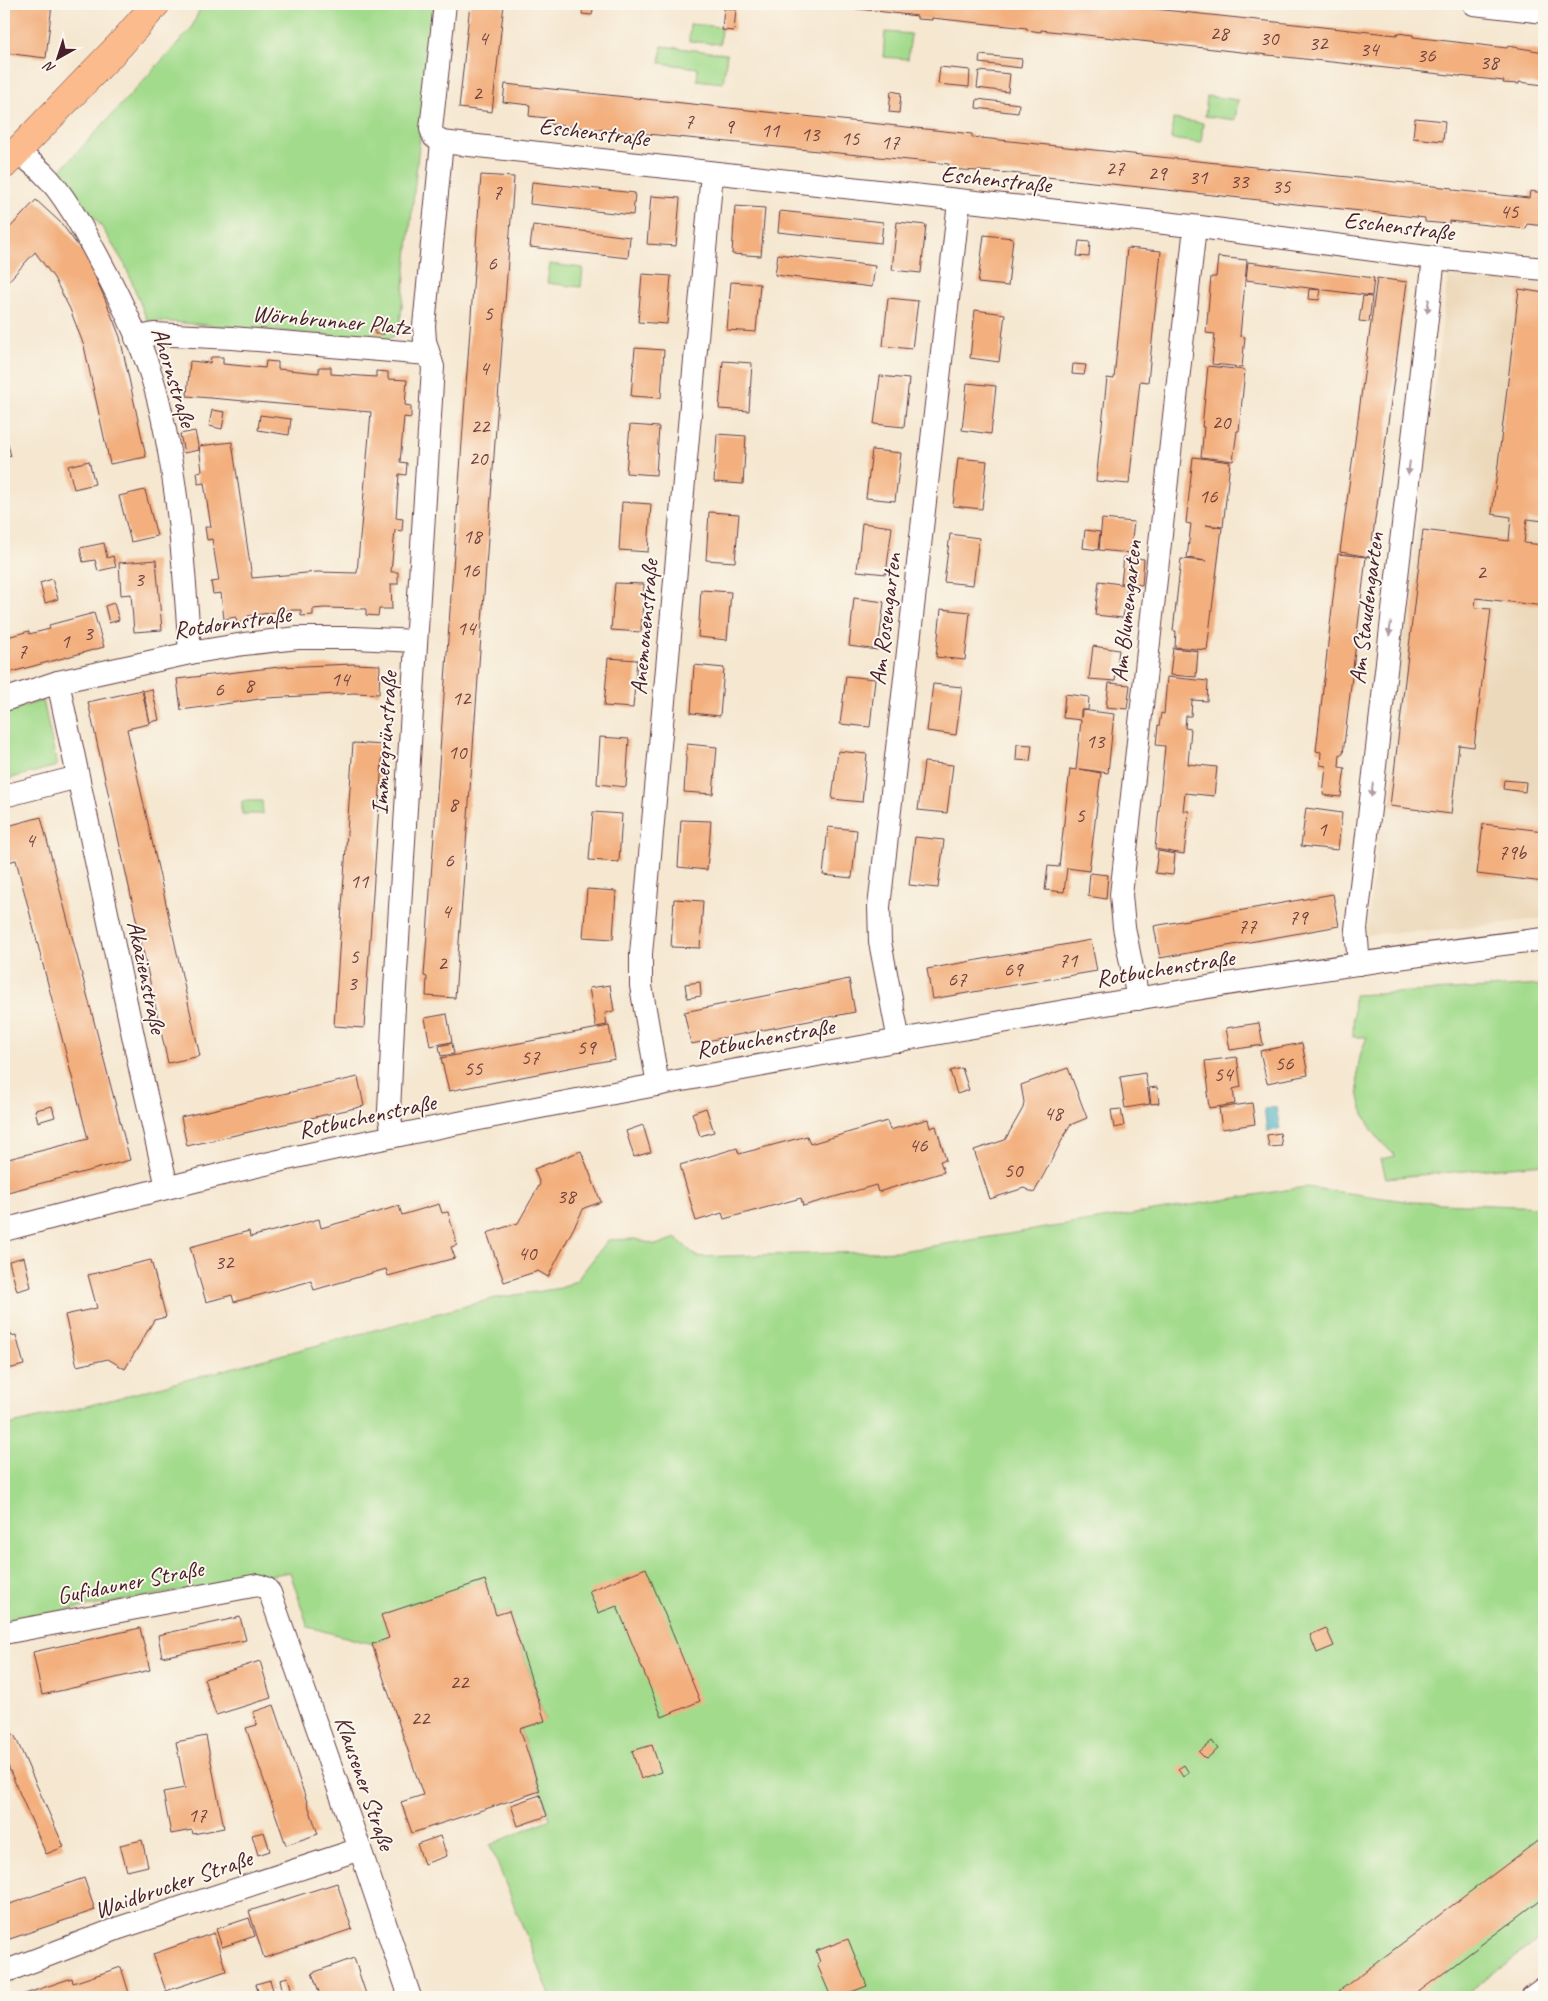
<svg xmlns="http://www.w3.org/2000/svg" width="1548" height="2001" viewBox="0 0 1548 2001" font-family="Caveat,sans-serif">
<rect width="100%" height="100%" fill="#fbf7ec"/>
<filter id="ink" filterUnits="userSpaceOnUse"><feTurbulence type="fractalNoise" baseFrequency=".02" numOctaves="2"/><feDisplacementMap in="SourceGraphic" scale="10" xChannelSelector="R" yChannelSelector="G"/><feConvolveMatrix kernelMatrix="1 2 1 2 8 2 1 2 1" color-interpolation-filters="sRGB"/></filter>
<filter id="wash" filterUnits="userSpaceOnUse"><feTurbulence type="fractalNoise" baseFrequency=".0096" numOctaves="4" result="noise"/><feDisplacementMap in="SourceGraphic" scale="20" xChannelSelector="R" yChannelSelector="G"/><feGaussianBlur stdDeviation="1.12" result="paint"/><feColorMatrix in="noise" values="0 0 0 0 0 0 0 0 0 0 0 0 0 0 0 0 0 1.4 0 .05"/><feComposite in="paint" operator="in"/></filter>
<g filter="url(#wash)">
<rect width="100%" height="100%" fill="#f5e7d0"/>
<!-- built -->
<polygon fill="#ecd8ba" points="1449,271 1544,282 1544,918 1464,928 1366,935"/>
<!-- green -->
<g fill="#a3db8c" stroke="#767d5c">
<polygon points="202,4 434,4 399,333 387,340 147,320 125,265 101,226 59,172 191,29"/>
<polygon points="690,24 721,27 720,44 689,41"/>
<polygon points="885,32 911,34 908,59 883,57"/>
<polygon points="662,46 727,54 723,83 697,80 698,68 660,63"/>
<polygon points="1207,96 1238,100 1235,120 1205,116"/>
<polygon points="1173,119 1203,123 1201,143 1171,139"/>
<polygon points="550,264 583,268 581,287 547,283"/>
<polygon points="43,700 57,766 4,780 4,713"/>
<polygon points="242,801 262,801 263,814 242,814"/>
<path d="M1544,985v179l-158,14 -5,-19 15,-3c-37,-29 -49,-76 -29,-119h-14l1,-42z"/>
<polygon points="1305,1187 1412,1202 1544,1207 1544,1936 1462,1997 551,1997 490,1845 550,1819 520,1729 545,1720 509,1611 496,1615 485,1581 382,1615 389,1638 372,1644 308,1627 290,1572 4,1621 4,1426 72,1410 496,1298 561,1288 577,1280 608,1240 635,1239 656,1245 676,1238 697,1257 901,1251"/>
</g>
<!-- water -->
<polygon fill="#40acbf" stroke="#456675" points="1276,1107 1280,1129 1267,1131 1264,1109"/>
<g id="blocks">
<!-- building -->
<g fill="#f3af7d">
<polygon points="4,4 52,4 46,58 4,53"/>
<polygon points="470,4 504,4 492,112 459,108"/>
<polygon points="583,4 594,4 592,15 582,14"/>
<polygon points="818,4 1108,4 1397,35 1397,33 1413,35 1413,37 1507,48 1508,46 1544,52 1544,85 1519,82 1519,84 1503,83 1504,81 1041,30 1041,32 1027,30 1027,28 932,18 932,20 917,19 917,16"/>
<polygon points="724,8 736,9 734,31 722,30"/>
<polygon points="980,55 1022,59 1021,68 979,63"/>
<polygon points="940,67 970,70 969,87 938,84"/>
<polygon points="979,71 1010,74 1008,92 977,88"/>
<polygon points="505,84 972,134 972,137 1452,188 1453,190 1529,198 1530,191 1544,193 1544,226 1527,224 1526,229 1449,221 1449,224 1425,222 1425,218 1010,173 948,169 949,164 547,124 547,118 529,116 530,105 503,102"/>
<polygon points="891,91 901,93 899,113 889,112"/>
<polygon points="977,99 1019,104 1018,113 976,108"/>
<polygon points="1415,118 1445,121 1443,141 1413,138"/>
<polygon points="481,175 514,177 455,998 426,996 427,977 424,976"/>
<polygon points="532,182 635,193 633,215 530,204"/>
<polygon points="651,196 680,198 676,246 647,244"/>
<polygon points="36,200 61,223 87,258 105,299 120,337 146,457 110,464 84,346 70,309 54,278 35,252 4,286 4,234"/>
<polygon points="735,206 765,208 761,256 732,254"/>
<polygon points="780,211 883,222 881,243 778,232"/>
<polygon points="897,222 926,225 921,273 892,270"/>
<polygon points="533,225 630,237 628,258 530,247"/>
<polygon points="984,235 1013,238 1008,286 978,283"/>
<polygon points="1079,241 1090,242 1089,257 1077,256"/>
<polygon points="1127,248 1161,251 1148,382 1140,381 1129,484 1096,481 1107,378 1114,379"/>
<polygon points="778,254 875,266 872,287 775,275"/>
<polygon points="1218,257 1247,260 1240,336 1245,337 1242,367 1212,364 1215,334 1206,333 1211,277 1216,277"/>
<polygon points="1248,262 1374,278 1372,296 1246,280"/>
<polygon points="642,274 671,276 667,324 638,322"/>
<polygon points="1377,278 1407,282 1370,557 1340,552"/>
<polygon points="731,282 760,284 756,332 727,330"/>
<polygon points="1309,289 1321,290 1319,300 1308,299"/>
<polygon points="1519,289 1544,293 1544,521 1527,519 1524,543 1544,545 1544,606 1476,598 1475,608 1491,609 1474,747 1459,745 1451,814 1390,806 1423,530 1509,541 1511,517 1492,514"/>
<polygon points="1363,296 1372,297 1369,322 1359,321"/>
<polygon points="888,298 918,301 912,349 883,346"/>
<polygon points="975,310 1005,314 999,362 970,358"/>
<rect x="375" y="327" width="9" height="7"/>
<polygon points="635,348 664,350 661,398 631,396"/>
<polygon points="211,357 223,357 223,364 265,368 266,361 278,362 278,369 319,373 319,367 331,367 331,374 376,377 376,371 388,372 388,379 407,380 405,405 411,406 411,418 404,417 400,462 407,463 406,475 399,474 396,518 403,519 402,531 395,530 391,572 398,572 398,584 391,584 392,609 379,609 378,616 366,615 366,609 324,608 313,609 313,615 301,616 301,610 291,610 248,616 249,621 237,623 236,617 224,619 221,593 213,594 211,582 219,581 212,539 207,540 205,527 211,527 204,483 198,484 198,479 197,472 202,471 199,446 232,442 252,578 317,572 357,573 371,412 187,396 190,361 210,363"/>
<polygon points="723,361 752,363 749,411 719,409"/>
<polygon points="1073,364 1086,365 1084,375 1072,374"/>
<polygon points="1208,366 1245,370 1239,431 1237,431 1233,461 1201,457 1204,427 1202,427"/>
<polygon points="880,376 909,379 904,427 874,424"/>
<polygon points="967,383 996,386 991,434 962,430"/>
<polygon points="212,410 225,412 222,429 209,426"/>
<polygon points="260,415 291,419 289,435 258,430"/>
<polygon points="630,425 659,427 656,475 626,473"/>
<polygon points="195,431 199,450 184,453 180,434"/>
<polygon points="717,434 746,436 743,484 714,482"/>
<polygon points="6,437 11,456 4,458 4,438"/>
<polygon points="872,450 901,453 895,501 866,498"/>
<polygon points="1193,457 1230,462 1223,527 1206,525 1222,528 1207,650 1175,647 1176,631 1173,631 1181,559 1206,561 1187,558 1191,524 1186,523"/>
<polygon points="958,458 987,461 982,509 953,506"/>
<polygon points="89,461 95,484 74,489 68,466"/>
<polygon points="145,490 157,536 131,542 119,496"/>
<polygon points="622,502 651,504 648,552 619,550"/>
<polygon points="709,512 739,514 735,562 706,560"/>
<polygon points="1102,519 1134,522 1130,553 1099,550"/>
<polygon points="862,523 892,527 886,574 857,571"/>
<polygon points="1085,530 1100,532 1098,550 1083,548"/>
<polygon points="950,534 979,538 973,585 944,582"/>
<polygon points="104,543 107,558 113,556 116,567 98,571 95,560 83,562 80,548"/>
<polygon points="1338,554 1366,557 1343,754 1340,754 1339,767 1345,768 1341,797 1323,795 1326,766 1320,765 1321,752 1316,751"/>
<polygon points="1124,557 1144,559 1142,585 1121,583"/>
<polygon points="156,560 162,630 134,632 131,594 121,595 119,563"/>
<polygon points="52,579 58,599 45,603 40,583"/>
<polygon points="1099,581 1127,585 1123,618 1095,615"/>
<polygon points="615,583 644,584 641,632 611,630"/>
<polygon points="701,590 731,592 727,640 698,637"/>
<polygon points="854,598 884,602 878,650 849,646"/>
<polygon points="114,603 119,620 109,623 105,606"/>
<polygon points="941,609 970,612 965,660 936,657"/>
<polygon points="94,613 104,647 4,674 4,638 29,631 29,634 50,629 49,625"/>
<polygon points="1093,646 1119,650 1115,681 1089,679"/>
<polygon points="1173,648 1198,651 1196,677 1170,675"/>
<polygon points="608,658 637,660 633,708 604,706"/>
<polygon points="353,664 380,665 379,694 354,693 267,698 181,710 177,679 279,667"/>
<polygon points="694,665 724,668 720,716 691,713"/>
<polygon points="846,676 875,679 870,727 840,724"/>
<polygon points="1167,677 1208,681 1207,701 1192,700 1191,716 1186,716 1185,728 1191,729 1188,764 1217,767 1214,796 1185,793 1183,811 1189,811 1184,854 1155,849 1165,746 1156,745 1158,725 1159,726 1161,713 1164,714"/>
<polygon points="1109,683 1130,685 1127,709 1106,707"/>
<polygon points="933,684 962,687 956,735 927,731"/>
<polygon points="152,689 159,720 150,722 143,691"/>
<polygon points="142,690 149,724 127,729 200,1056 168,1063 88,702"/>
<polygon points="1065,694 1089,697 1088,710 1081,710 1081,718 1082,710 1114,714 1108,773 1080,769 1101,773 1089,871 1067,868 1064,892 1045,890 1048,866 1059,867 1070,769 1076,770 1081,720 1063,718"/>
<polygon points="600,737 629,739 626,787 597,784"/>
<polygon points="353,743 383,745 364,1028 334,1026"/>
<polygon points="687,744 717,747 713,794 684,792"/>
<polygon points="1017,744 1032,745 1030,761 1016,760"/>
<polygon points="838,751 867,754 862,802 832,799"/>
<polygon points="924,762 953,765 947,813 918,810"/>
<polygon points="1504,780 1526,782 1525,792 1503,789"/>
<polygon points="1306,808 1342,813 1338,850 1301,846"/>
<polygon points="593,812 622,814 619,862 589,860"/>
<polygon points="41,817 130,1160 4,1193 4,1160 88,1139 16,860 4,863 4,827"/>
<polygon points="681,820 711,821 707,870 678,867"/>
<polygon points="1483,824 1544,831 1544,882 1477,874"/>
<polygon points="828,827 857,830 852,878 823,875"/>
<polygon points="915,837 944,840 938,888 909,885"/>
<polygon points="1158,851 1175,854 1173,875 1155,873"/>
<polygon points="1090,873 1108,875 1106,899 1088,896"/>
<polygon points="587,889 616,891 613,939 583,937"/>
<polygon points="1333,894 1339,926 1160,958 1154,926"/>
<polygon points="674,899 703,901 700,948 671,947"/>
<polygon points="1091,940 1097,971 932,999 927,969"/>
<polygon points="849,979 855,1012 691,1044 684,1012"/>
<polygon points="700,982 701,996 687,998 685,984"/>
<polygon points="610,985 614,1011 605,1013 607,1025 596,1027 589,988"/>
<polygon points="447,1014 452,1042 430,1046 425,1018"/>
<polygon points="1259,1023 1263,1045 1230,1050 1226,1028"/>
<polygon points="609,1026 615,1059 449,1091 441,1058"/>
<polygon points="452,1043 454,1054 441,1056 439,1046"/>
<polygon points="1302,1043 1308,1075 1267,1083 1260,1051"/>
<polygon points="1237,1057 1241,1087 1233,1089 1235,1104 1209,1108 1207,1092 1209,1092 1205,1061"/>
<polygon points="962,1068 969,1090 957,1094 950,1071"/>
<polygon points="1068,1068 1087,1118 1070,1125 1034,1193 1024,1188 990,1199 974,1150 1005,1140 1023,1108 1024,1102 1021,1085"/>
<polygon points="1145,1073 1150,1104 1125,1108 1120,1077"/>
<polygon points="358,1077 364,1106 187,1146 181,1117"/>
<polygon points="1157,1087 1159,1103 1151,1104 1149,1088"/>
<polygon points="1252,1103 1255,1124 1222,1129 1219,1108"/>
<polygon points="52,1106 55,1117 38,1122 35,1110"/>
<polygon points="706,1108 714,1132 700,1136 692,1113"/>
<polygon points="1121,1109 1124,1126 1114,1128 1111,1110"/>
<polygon points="928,1119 930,1128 936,1126 946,1160 940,1161 944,1172 878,1192 876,1185 803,1206 801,1198 724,1219 722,1213 696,1221 680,1165 737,1148 739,1154 807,1136 810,1144 887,1121 890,1130"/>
<polygon points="643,1125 651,1152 634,1157 626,1131"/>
<polygon points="1280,1133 1282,1146 1269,1147 1267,1135"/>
<polygon points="581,1151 601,1202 584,1208 548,1277 538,1271 504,1282 487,1233 518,1223 540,1184 534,1169"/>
<polygon points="439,1204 442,1213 448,1212 457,1245 451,1247 455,1258 388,1276 386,1269 314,1290 311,1281 234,1302 232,1295 206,1302 190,1247 249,1231 250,1237 319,1219 321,1228 399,1206 402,1215"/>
<polygon points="24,1257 31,1287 17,1291 9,1261"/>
<polygon points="151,1260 166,1317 154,1320 125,1369 108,1359 77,1366 65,1315 97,1308 88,1275"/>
<polygon points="4,1309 11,1336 16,1335 24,1365 4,1370"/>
<polygon points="646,1568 700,1701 662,1717 617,1606 598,1613 589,1591"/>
<polygon points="485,1580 496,1615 509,1611 545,1721 520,1729 540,1791 412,1833 401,1802 423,1795 372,1644 389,1638 381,1615"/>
<polygon points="240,1617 246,1640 162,1657 158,1635"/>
<polygon points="140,1628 150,1670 42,1695 33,1652"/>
<polygon points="1326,1628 1334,1646 1317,1653 1310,1635"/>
<polygon points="260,1661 271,1698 216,1715 204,1679"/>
<polygon points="274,1705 318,1834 286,1845 246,1728 257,1725 253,1712"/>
<polygon points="14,1734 64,1847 46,1854 4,1757 4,1738"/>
<polygon points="206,1736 224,1828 193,1834 192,1830 171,1834 163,1792 185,1788 176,1742"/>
<polygon points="1212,1741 1218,1749 1206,1759 1199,1752"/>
<polygon points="652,1745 661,1772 641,1779 632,1751"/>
<polygon points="1184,1765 1189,1773 1183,1777 1178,1769"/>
<polygon points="540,1795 547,1816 518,1826 511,1805"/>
<polygon points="264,1832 270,1851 258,1855 252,1835"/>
<polygon points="440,1836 447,1856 424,1864 417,1844"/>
<polygon points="1544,1836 1544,1897 1412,1997 1344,1997 1339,1991"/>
<polygon points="142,1840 148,1866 127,1871 120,1845"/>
<polygon points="84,1878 95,1910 4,1941 4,1906"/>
<polygon points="337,1883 352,1929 264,1958 249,1911"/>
<polygon points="249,1918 255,1936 222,1947 216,1929"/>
<polygon points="214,1933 226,1971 166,1991 153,1954"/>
<polygon points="848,1939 867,1986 838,1997 831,1997 817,1964 820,1962 816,1951"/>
<polygon points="354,1958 367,1997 321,1997 312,1973"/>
<polygon points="121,1967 129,1993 117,1997 16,1997 72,1978 73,1983"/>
<polygon points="288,1977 292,1992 283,1994 280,1979"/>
<polygon points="270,1980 273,1990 259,1994 256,1984"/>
</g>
</g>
</g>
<g filter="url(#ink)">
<use href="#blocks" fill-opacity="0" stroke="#643d44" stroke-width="1"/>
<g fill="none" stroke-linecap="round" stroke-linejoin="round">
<defs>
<g id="minor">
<polyline points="445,4 431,129 434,137 442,142 1200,227 1434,258 1544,269"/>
<polyline points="1474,4 1544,12"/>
<path d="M17,151c9,8 18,14 26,22 21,20 42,60 56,86 21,39 45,89 57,132 22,85 28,174 34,262"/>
<polyline points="136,338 154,334 232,338 428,354"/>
<polyline points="58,682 141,1073 167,1187"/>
<polyline points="4,700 58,682 190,653 244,644 298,638 355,638 416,641"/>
<polyline points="4,796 78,777"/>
<polyline points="1359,964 1356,929 1434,258"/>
<polyline points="1138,999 1124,927 1121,895 1195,227"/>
<polyline points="899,1041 880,942 879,907 959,202"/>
<polyline points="658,1085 641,986 641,954 712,173"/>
<polyline points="393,1136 389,1111 394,1005 433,367 425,341 424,326 442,142"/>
<path d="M4,1230c129,-34 259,-68 391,-94 144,-30 289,-56 433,-83 238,-43 476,-85 716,-114"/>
<polyline points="4,1633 258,1585 266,1588 270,1593 360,1849 410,1997"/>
<polyline points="4,1972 119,1928 360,1849"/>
<polyline points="1532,1997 1544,1988"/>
</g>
<polyline id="major" points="4,165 120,45 156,4"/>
</defs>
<!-- minor casing -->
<use href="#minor" stroke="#643d44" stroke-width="24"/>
<!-- major casing -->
<use href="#major" stroke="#643d44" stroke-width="29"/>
<!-- minor -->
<use href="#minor" stroke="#fff" stroke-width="22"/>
<!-- major -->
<use href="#major" stroke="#fbbb8d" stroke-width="28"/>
</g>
<!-- one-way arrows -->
<defs><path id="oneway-solid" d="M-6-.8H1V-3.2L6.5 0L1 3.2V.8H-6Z" transform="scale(1.25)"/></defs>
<g fill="#ae9aa0">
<use href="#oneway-solid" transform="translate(1428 306) rotate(97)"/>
<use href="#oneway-solid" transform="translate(1409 468) rotate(97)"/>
<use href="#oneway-solid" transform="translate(1390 629) rotate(97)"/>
<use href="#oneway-solid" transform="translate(1372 790) rotate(97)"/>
</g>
</g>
<g text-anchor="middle" stroke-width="4" stroke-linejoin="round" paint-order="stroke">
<!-- number labels -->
<g font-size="21" fill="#744340">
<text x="1219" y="40">28</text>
<text x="483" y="45">4</text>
<text x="1269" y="45">30</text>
<text x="1318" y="50">32</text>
<text x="1369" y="56">34</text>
<text x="1426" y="62">36</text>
<text x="1489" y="69">38</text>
<text x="477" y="100">2</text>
<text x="689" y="128">7</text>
<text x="729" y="133">9</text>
<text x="770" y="137">11</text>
<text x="810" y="141">13</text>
<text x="850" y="145">15</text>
<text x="890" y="149">17</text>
<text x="1115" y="175">27</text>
<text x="1157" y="180">29</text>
<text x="1198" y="184">31</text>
<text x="1239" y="188">33</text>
<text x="1281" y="193">35</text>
<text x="497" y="199">7</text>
<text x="1509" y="218">45</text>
<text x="492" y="270">6</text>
<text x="488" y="320">5</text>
<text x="484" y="375">4</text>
<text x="1221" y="429">20</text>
<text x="480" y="433">22</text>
<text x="478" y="465">20</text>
<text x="1208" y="503">16</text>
<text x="472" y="543">18</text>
<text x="470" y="577">16</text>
<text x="1481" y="579">2</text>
<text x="139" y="586">3</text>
<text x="466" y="635">14</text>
<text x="88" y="640">3</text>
<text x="65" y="648">1</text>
<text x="22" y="658">7</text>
<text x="340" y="686">14</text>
<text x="249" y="692">8</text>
<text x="219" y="696">6</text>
<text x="461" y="705">12</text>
<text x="1095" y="748">13</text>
<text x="457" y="759">10</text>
<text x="453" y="811">8</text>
<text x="1080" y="822">5</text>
<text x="1322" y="836">1</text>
<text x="30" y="847">4</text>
<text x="1512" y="859">79b</text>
<text x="449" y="867">6</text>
<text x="359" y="888">11</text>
<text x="446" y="918">4</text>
<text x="1298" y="924">79</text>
<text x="1247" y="933">77</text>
<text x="354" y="963">5</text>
<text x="1068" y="967">71</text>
<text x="442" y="970">2</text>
<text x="1013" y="976">69</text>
<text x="957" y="986">67</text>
<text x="352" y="990">3</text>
<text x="586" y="1054">59</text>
<text x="530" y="1064">57</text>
<text x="1284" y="1070">56</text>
<text x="473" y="1075">55</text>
<text x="1223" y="1081">54</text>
<text x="1053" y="1120">48</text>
<text x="918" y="1152">46</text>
<text x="1013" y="1177">50</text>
<text x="566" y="1203">38</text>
<text x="527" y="1260">40</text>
<text x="224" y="1269">32</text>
<text x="459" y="1689">22</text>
<text x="420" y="1725">22</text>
<text x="197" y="1822">17</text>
</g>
<!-- street labels -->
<g font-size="24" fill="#4a1f2b" stroke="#fbf7ec">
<text transform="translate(594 132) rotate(7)" y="8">Eschenstraße</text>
<text transform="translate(996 179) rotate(6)" y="8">Eschenstraße</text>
<text transform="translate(1399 226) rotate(7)" y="8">Eschenstraße</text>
<text transform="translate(331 320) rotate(5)" y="8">Wörnbrunner Platz</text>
<text transform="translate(174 377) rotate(73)" y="8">Ahornstraße</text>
<text transform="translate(1366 608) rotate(-83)" y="8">Am Staudengarten</text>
<text transform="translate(1126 611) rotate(-84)" y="8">Am Blumengarten</text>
<text transform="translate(885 619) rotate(-83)" y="8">Am Rosengarten</text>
<text transform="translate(232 622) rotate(-8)" y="8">Rotdornstraße</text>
<text transform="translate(644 627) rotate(-85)" y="8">Anemonenstraße</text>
<text transform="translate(384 743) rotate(-86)" y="8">Immergrünstraße</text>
<text transform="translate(1165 968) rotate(-9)" y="8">Rotbuchenstraße</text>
<text transform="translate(147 977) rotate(78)" y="8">Akazienstraße</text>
<text transform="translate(765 1038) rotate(-10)" y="8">Rotbuchenstraße</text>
<text transform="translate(367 1116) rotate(-12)" y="8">Rotbuchenstraße</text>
<text transform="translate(130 1582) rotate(-11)" y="8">Gufidauner Straße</text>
<text transform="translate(365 1783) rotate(71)" y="8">Klausener Straße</text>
<text transform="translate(173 1884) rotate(-19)" y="8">Waidbrucker Straße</text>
</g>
</g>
<!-- margin -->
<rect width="1548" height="2001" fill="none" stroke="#fbf7ec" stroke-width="20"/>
<!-- north arrow -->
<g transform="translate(58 58) rotate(219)" stroke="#fbf7ec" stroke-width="4" paint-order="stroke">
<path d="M0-4L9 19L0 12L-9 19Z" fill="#4a1f2b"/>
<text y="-8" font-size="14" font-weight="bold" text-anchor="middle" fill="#4a1f2b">N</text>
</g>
</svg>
